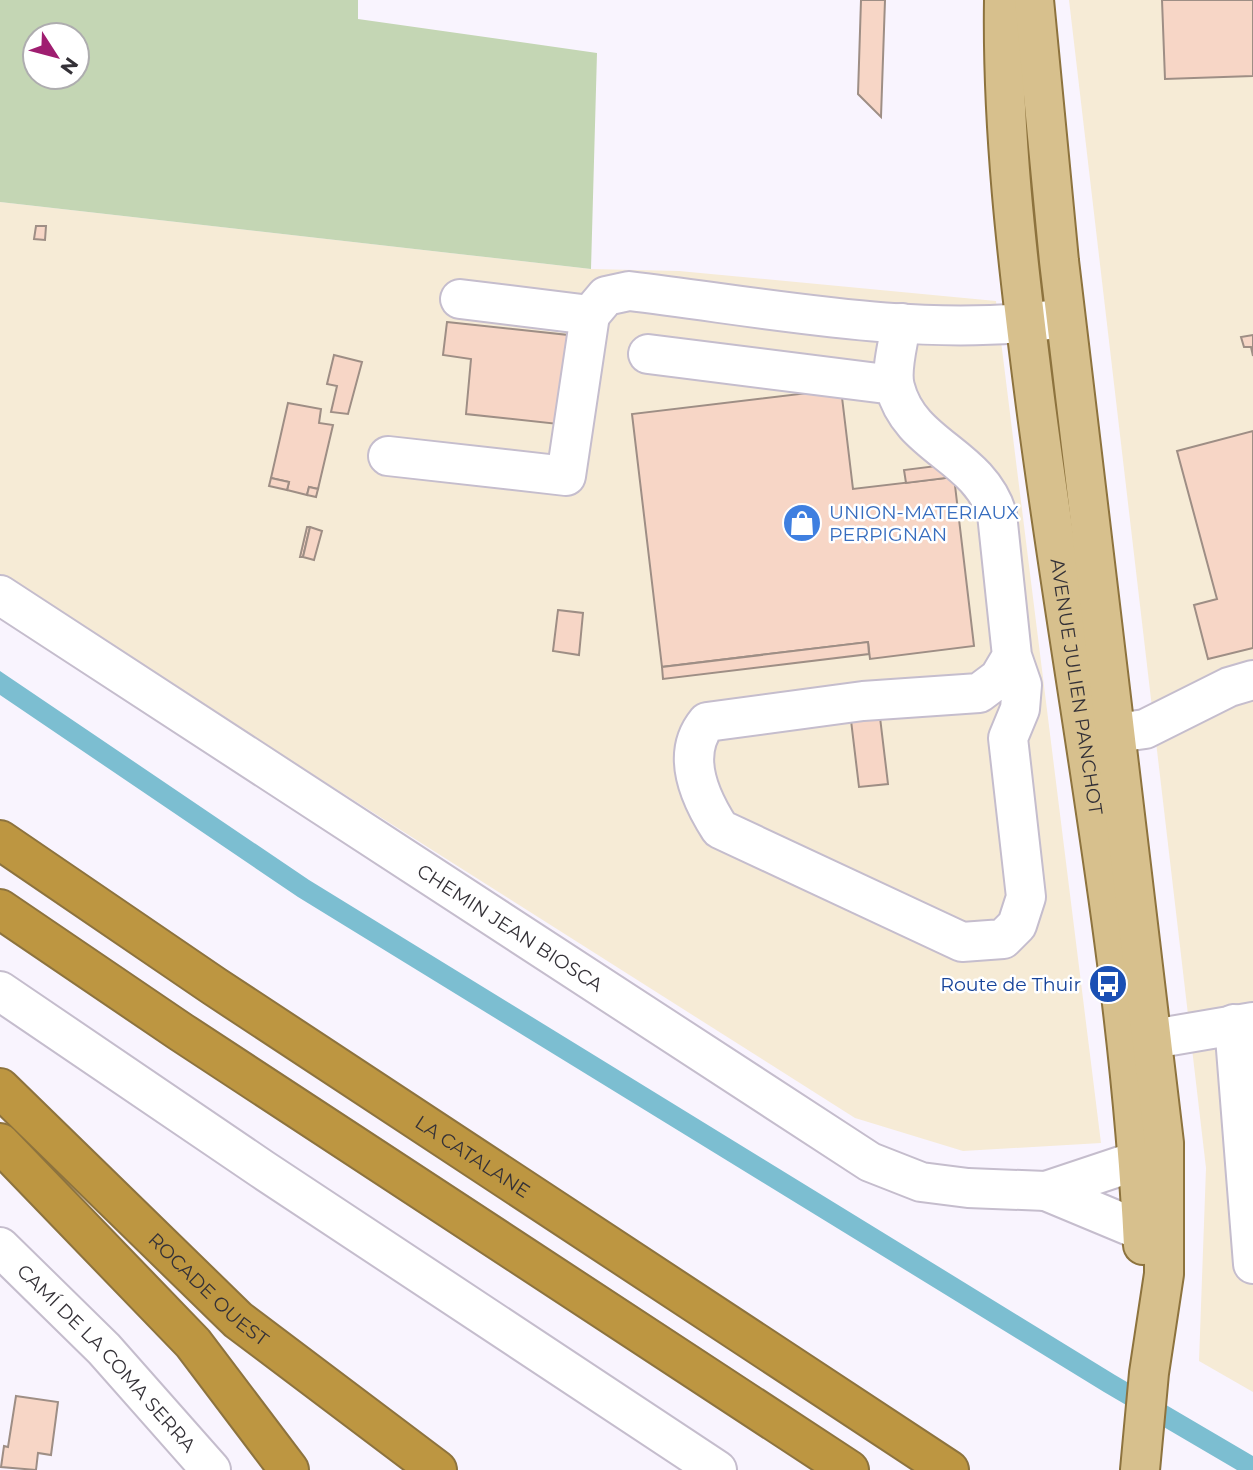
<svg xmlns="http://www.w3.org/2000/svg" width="1253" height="1470" viewBox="0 0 1253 1470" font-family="Montserrat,sans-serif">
<rect width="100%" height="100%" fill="#f9f4fe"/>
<!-- industrial -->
<g fill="#f6ebd6">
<polygon points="1069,0 1253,0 1253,1392 1199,1361 1206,1168"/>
<polygon points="0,202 591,269 679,271 996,301 1101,1143 963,1151 855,1118 0,576"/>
</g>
<!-- green -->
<path fill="#c4d6b4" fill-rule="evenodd" d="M0,0h358v19l239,34 -6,216 -591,-67zM35,35h42v42h-42z"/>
<!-- water -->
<polygon fill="#7cbed1" points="0,671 309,880 1115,1375 1253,1456 1253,1470 1237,1470 1104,1392 298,897 0,695"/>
<!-- building -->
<g fill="#f7d6c6" stroke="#9e8e85" stroke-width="2">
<polygon points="861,0 885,0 881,117 858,94"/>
<polygon points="1162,0 1253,0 1253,76 1165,79"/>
<polygon points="36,226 46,226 45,240 34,239"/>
<polygon points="447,322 568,335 558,424 466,414 471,359 443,355"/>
<polygon points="1253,335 1253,356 1251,347 1244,347 1241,337"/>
<polygon points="334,355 362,362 348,414 331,412 337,386 327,384"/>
<polygon points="841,389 853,489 954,477 974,646 870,659 868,642 662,667 632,414"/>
<polygon points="288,403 321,409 319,423 333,425 318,489 309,487 307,495 287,490 289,482 271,478"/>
<polygon points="1253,431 1253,648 1208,659 1194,605 1217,599 1177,451"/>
<polygon points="952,464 954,477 906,483 904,470"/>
<polygon points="271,478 289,482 287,490 269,486"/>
<polygon points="309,487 318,489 316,497 307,495"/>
<polygon points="307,527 310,527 303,557 300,557"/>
<polygon points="310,527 322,531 314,560 303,557"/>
<polygon points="558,610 583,613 579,655 553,651"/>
<polygon points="868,642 869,654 663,679 662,667"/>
<polygon points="879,709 888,784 859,787 850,712"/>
<polygon points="16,1396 58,1402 51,1455 38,1453 36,1470 1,1467 4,1446 8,1447"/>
</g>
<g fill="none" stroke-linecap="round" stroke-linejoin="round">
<defs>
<g id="minor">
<path d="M460,299l130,16 16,-19 23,-5c135,16 285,47 420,29"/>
<path d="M901,323c-2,19 -11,46 -6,64 15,60 83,67 102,127l15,142 10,29 -2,24 -12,29 18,159 -9,28 -14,14 -41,3 -242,-113c-20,-31 -40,-74 -13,-107l156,-21 116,-8 20,-15 13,-22"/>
<polyline points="648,354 894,385"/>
<polyline points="388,456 566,476 590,315"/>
<path id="s1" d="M0,595l870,567 51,20 47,6 78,3"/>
<polyline points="1102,735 1145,729 1229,687 1253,680"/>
<polyline points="0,991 262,1169 717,1470"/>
<polyline points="1234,1024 1253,1264"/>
<polyline points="1142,1037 1153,1039 1253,1022"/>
<polyline points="1136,1161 1046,1191 1142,1231 1152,1202"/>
<path id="s2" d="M0,1247l104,102 107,121"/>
</g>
<g id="major">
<path id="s3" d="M1004,0c-2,128 13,256 29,383 36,287 96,573 110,862"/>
<polyline points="1034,0 1059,261 1164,1143 1164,1274 1149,1373 1140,1470"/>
</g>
<g id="highway">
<path id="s4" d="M0,840l214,146 735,484"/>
<polyline points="0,909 181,1032 849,1470"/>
<path id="s5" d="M0,1088l238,232 199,150"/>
<polyline points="0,1143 193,1343 289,1470"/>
</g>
</defs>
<!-- minor casing -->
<use href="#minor" stroke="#c5bdcd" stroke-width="42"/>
<!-- major casing -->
<use href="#major" stroke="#8d733e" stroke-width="42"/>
<!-- highway casing -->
<use href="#highway" stroke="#8d733e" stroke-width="42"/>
<!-- minor -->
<use href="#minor" stroke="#fff" stroke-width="38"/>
<!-- major -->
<use href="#major" stroke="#d7c08d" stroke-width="38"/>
<!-- highway -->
<use href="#highway" stroke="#bd9641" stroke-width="38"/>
</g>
<!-- icons -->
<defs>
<symbol id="shop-disc" viewBox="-11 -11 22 22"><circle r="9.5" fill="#3f7fe0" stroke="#fff"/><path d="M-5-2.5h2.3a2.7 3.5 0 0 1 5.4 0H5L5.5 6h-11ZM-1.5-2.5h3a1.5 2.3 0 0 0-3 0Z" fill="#fff"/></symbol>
<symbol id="bus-disc" viewBox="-11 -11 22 22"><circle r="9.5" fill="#1a4fb4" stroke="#fff"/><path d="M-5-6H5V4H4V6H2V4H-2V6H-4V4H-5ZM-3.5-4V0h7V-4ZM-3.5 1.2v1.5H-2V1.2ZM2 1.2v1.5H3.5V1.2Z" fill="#fff"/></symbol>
</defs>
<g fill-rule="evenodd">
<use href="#shop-disc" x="780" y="501" width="44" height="44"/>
<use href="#bus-disc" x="1086" y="962" width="44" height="44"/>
</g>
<g text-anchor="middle" stroke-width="5" stroke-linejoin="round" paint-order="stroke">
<!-- shop labels -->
<g font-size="19" fill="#366cbe" stroke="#fff" text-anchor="start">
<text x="829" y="519">UNION-MATERIAUX<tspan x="829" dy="22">PERPIGNAN</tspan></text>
</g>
<!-- street labels -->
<g font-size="19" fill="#343137" stroke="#fff">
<text dy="7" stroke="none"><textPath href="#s3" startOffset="691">AVENUE JULIEN PANCHOT</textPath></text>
<text dy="7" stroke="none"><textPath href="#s1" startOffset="609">CHEMIN JEAN BIOSCA</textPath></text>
<text dy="7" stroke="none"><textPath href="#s4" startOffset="569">LA CATALANE</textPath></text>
<text dy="7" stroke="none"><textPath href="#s5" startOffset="290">ROCADE OUEST</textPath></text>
<text dy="7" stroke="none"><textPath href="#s2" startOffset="154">CAMÍ DE LA COMA SERRA</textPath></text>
</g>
<!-- transit labels -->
<g font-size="19" fill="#164399" stroke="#fff" text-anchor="end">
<text x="1081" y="991">Route de Thuir</text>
</g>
</g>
<!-- north arrow -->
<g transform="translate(56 56) rotate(126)"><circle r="33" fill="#ffffff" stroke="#aeadaf" stroke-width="2"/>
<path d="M0-5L12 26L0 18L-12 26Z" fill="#9f1e70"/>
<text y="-10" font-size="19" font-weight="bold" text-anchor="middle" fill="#343137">N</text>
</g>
</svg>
